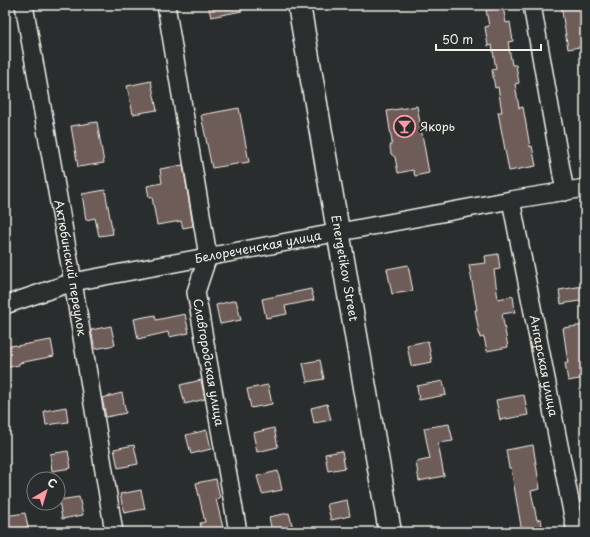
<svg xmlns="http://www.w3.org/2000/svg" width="590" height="537" viewBox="0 0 590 537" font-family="'Playpen Sans',sans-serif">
<rect width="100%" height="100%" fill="#2a2d2e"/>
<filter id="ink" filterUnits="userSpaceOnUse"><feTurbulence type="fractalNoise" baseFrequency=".025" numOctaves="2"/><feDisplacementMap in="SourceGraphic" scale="8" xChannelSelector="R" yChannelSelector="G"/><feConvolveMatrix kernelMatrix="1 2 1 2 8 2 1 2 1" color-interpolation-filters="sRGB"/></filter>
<g filter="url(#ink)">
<!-- building -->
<g fill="#6e5c59" stroke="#f4f1e8">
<polygon points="208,5 242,5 242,11 211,17"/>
<polygon points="561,5 585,5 585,46 568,49"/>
<polygon points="503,7 506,23 510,22 513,41 508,42 512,65 516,65 519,83 515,84 519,108 523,107 530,147 532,146 536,166 509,171 498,112 502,112 498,87 495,88 492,70 496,69 492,45 488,46 485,27 489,26 486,10"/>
<polygon points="151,81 157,110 133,114 127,86"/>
<polygon points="417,106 429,173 415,176 413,170 398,173 395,157 391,154 390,147 392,142 387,111"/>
<polygon points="239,108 249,162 212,168 201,115"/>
<polygon points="97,122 104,163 78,167 71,126"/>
<polygon points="183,165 193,226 183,228 181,221 157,225 152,197 149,198 147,186 162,183 160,169"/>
<polygon points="105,190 113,234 99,236 95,218 86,220 82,194"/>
<polygon points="498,254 500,269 494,270 498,299 513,296 515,312 502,314 508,347 487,351 484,337 480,338 475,310 477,310 469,265 486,263 485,256"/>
<polygon points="408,265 413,291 392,294 387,269"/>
<polygon points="583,286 585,300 561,304 559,290"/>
<polygon points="311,289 314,300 285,306 287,314 266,318 262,299"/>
<polygon points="236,300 241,320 220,324 216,305"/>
<polygon points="185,314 189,333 169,337 168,332 138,339 134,319 155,315 156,320"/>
<polygon points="585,325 585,378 568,381 565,363 568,363 563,328"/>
<polygon points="111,326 115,345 95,349 91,330"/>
<polygon points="51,340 54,356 19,363 19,365 5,368 5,347 16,345 16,346"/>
<polygon points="428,341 432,362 411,366 407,345"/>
<polygon points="320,360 324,379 307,382 303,363"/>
<polygon points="201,380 205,399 185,404 180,385"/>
<polygon points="443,381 446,395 419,400 417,386"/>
<polygon points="268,385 272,404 251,408 247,389"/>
<polygon points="122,393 126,413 106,417 102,398"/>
<polygon points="524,395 528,415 500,420 496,400"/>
<polygon points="327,404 331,420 314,423 311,408"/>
<polygon points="66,407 68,422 46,425 44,411"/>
<polygon points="449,424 453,441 438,443 444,476 419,481 416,462 430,459 424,428"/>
<polygon points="274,428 278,447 257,452 253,433"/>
<polygon points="207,430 211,449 191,454 186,435"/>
<polygon points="134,445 138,464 118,468 114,449"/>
<polygon points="533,445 540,489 531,491 537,520 541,519 543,532 522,532 511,468 509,468 506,450"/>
<polygon points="68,451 71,468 52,471 50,454"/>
<polygon points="342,451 345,468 328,471 325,454"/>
<polygon points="278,471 282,490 262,494 257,476"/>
<polygon points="216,479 220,498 216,499 224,532 202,532 200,523 205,522 196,483"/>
<polygon points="141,490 145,509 124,513 120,494"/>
<polygon points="79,497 83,515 62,519 59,500"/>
<polygon points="347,500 350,516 331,520 327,504"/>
<polygon points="25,513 28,527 5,531 5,516"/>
<polygon points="289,513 294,532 272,532 269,517"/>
</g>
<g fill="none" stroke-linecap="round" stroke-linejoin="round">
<defs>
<g id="street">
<path id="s1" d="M24,5l49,277 41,250"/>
<path id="s2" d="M166,5l42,251 -12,36 42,240"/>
<polyline points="532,5 565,192"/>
<path id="s3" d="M511,200l65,332"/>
<path id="s4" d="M5,305l68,-23 438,-82 74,-12"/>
</g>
<g id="primary">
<path id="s5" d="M299,5l91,527"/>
</g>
</defs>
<!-- street casing -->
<use href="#street" stroke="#f4f1e8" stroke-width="20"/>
<!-- primary casing -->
<use href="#primary" stroke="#f4f1e8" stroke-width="25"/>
<!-- street -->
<use href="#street" stroke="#2a2d2e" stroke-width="17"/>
<!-- primary -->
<use href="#primary" stroke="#2a2d2e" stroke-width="22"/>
</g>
</g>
<!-- icons -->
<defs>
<symbol id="bar-ring" viewBox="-11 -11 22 22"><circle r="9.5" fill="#2a2d2e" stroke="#ff9aa2" stroke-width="1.5"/><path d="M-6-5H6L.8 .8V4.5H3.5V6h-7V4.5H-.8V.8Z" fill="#ff9aa2"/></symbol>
</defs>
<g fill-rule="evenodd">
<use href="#bar-ring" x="392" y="114" width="25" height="25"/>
</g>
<g text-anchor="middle" stroke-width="4" stroke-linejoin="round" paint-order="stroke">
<!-- poi labels -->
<g font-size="12" fill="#f4f1e8" stroke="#2a2d2e" text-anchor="start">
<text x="420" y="131">Якорь</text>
</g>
<!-- street labels -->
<g font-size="12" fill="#f4f1e8" stroke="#2a2d2e">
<text dy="4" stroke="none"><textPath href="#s4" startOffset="260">Белореченская улица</textPath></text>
<text dy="4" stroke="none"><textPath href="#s1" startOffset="267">Актюбинский переулок</textPath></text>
<text dy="4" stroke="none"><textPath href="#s5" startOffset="267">Energetikov Street</textPath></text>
<text dy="4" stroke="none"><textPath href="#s2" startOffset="364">Славгородская улица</textPath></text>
<text dy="4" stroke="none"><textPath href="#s3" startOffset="169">Ангарская улица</textPath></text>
</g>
</g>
<!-- margin -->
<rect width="590" height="537" fill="none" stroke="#2a2d2e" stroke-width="20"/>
<rect x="10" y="10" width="570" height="517" fill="none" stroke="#f4f1e8" stroke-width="1.5" filter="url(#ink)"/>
<!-- north arrow -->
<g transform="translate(46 491) rotate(38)"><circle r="19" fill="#2a2d2e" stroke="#7b7b78"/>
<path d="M0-3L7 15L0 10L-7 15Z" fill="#ff9aa2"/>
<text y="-6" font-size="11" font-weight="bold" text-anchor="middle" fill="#f4f1e8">С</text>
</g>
<!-- scale -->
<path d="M436 44v6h105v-6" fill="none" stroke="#f4f1e8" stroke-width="2"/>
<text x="442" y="44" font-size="12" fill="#f4f1e8" stroke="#2a2d2e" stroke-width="3" paint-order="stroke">50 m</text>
</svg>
